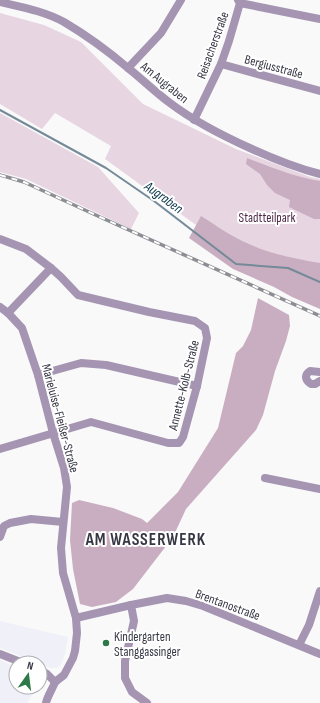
<svg xmlns="http://www.w3.org/2000/svg" width="320" height="703" viewBox="0 0 320 703" font-family="'Sofia Sans Condensed',sans-serif">
<rect width="100%" height="100%" fill="#f9f9f9"/>
<!-- built -->
<g fill="#f0f0f8">
<polygon points="0,621 68,637 65,654 61,665 56,668 51,668 40,664 40,663 38,663 0,648"/>
<polygon points="0,660 16,667 16,687 37,687 27,703 0,703"/>
</g>
<!-- green -->
<g fill="#e7d5e2">
<polygon points="0,13 44,25 81,42 143,104 236,149 310,177 320,179 320,295 196,227 196,225 105,159 111,146 55,113 42,129 0,104"/>
<polygon points="0,113 98,167 139,213 131,229 26,179 0,172"/>
</g>
<!-- forest -->
<g fill="#c9aec1">
<path d="M247,158c24,9 48,19 73,23v38h-6l-25,-12 1,-7 -15,-7 -8,-8 -7,-11 -14,-10z"/>
<path d="M201,216c16,10 31,21 48,28 22,10 47,15 71,19v46l-28,-12 -18,-10 -41,-18 -44,-31z"/>
<polygon points="258,298 289,315 290,326 286,341 275,371 263,415 256,430 186,509 173,537 133,589 116,602 92,607 80,604 73,569 70,540 72,503 79,500 113,508 142,519 147,523 178,492 218,428 236,353 243,346 251,330"/>
</g>
<g fill="none" stroke-linecap="round" stroke-linejoin="round">
<!-- stream -->
<polyline stroke="#748a99" stroke-width="2" points="0,110 106,168 154,201 236,264 288,268 320,282"/>
<!-- minor -->
<g stroke="#a595b2" stroke-width="8">
<path d="M0,2c21,5 44,9 64,20 22,13 44,29 64,46 14,11 27,24 42,35 25,19 53,33 82,46 22,10 44,19 68,25"/>
<polyline points="240,3 320,19"/>
<polyline points="221,64 320,91"/>
<polyline points="128,68 161,33 181,0"/>
<polyline points="194,120 221,64 229,41 240,3 238,0"/>
<polyline points="0,239 26,249 51,268 61,277 78,295 149,312 195,321 205,328 207,338 197,386 183,437 179,443 168,443 91,422 0,449"/>
<polyline points="0,307 8,313 22,328 38,375 53,433 64,468 67,487 61,548 63,573 76,618 77,633 75,651 73,658 64,675 55,682"/>
<polyline points="8,313 51,268"/>
<path d="M320,372l-10,-1c-6,4 -5,9 1,13h4l5,-3"/>
<polyline points="38,375 81,363 106,365 197,386"/>
<polyline points="265,478 320,489"/>
<polyline points="0,537 4,526 10,523 31,519 63,522"/>
<polyline points="131,605 134,621 125,661 125,678 132,692 147,703"/>
<polyline points="76,618 131,605 167,598 186,601 203,606 320,654"/>
<polyline points="299,645 309,625 320,591"/>
<polyline points="0,654 23,663"/>
<polyline points="40,670 47,674 55,682"/>
<path d="M46,703c1,-6 7,-15 9,-21"/>
</g>
<defs>
<polyline id="rail" points="0,175 24,182 100,217 320,316"/>
</defs>
<!-- rail casing -->
<use href="#rail" stroke="#8d8d94" stroke-width="3.5"/>
<!-- rail -->
<use href="#rail" stroke="#fff" stroke-width="2" stroke-dasharray="6" stroke-linecap="butt"/>
</g>
<!-- markers -->
<circle fill="#2d7a48" stroke="#fff" stroke-width="1.5" cx="106" cy="643" r="4"/>
<g text-anchor="middle" stroke-width="4" stroke-linejoin="round" paint-order="stroke">
<!-- street labels -->
<g font-size="13" fill="#363744" stroke="#fff">
<text transform="translate(212 45) rotate(-70)" y="5">Reisacherstraße</text>
<text transform="translate(274 66) rotate(15)" y="5">Bergiusstraße</text>
<text transform="translate(165 82) rotate(39)" y="5">Am Augraben</text>
<text transform="translate(183 385) rotate(-76)" y="5">Annette-Kolb-Straße</text>
<text transform="translate(61 418) rotate(75)" y="5">Marieluise-Fleißer-Straße</text>
<text transform="translate(228 604) rotate(20)" y="5">Brentanostraße</text>
</g>
<!-- park labels -->
<g font-size="13" fill="#502947" stroke="#fff">
<text x="267" y="222">Stadtteilpark</text>
</g>
<!-- poi labels -->
<g font-size="13" fill="#363744" stroke="#fff" text-anchor="start">
<text x="114" y="641">Kindergarten<tspan x="114" dy="15">Stanggassinger</tspan></text>
</g>
<!-- water labels -->
<g font-size="14" font-style="italic" fill="#093649" stroke="#fff">
<text transform="translate(164 197) rotate(36)" y="5">Augraben</text>
</g>
<!-- district labels -->
<g font-size="17" font-weight="bold" letter-spacing="1" fill="#363744" stroke="#fff">
<text x="146" y="545">AM WASSERWERK</text>
</g>
</g>
<!-- north arrow -->
<g transform="translate(28 675) rotate(14)"><circle r="19" fill="#ffffff" stroke="#afafb4"/>
<path d="M0-3L7 15L0 10L-7 15Z" fill="#2d7a48"/>
<text y="-6" font-size="11" font-weight="bold" text-anchor="middle" fill="#363744">N</text>
</g>
</svg>
